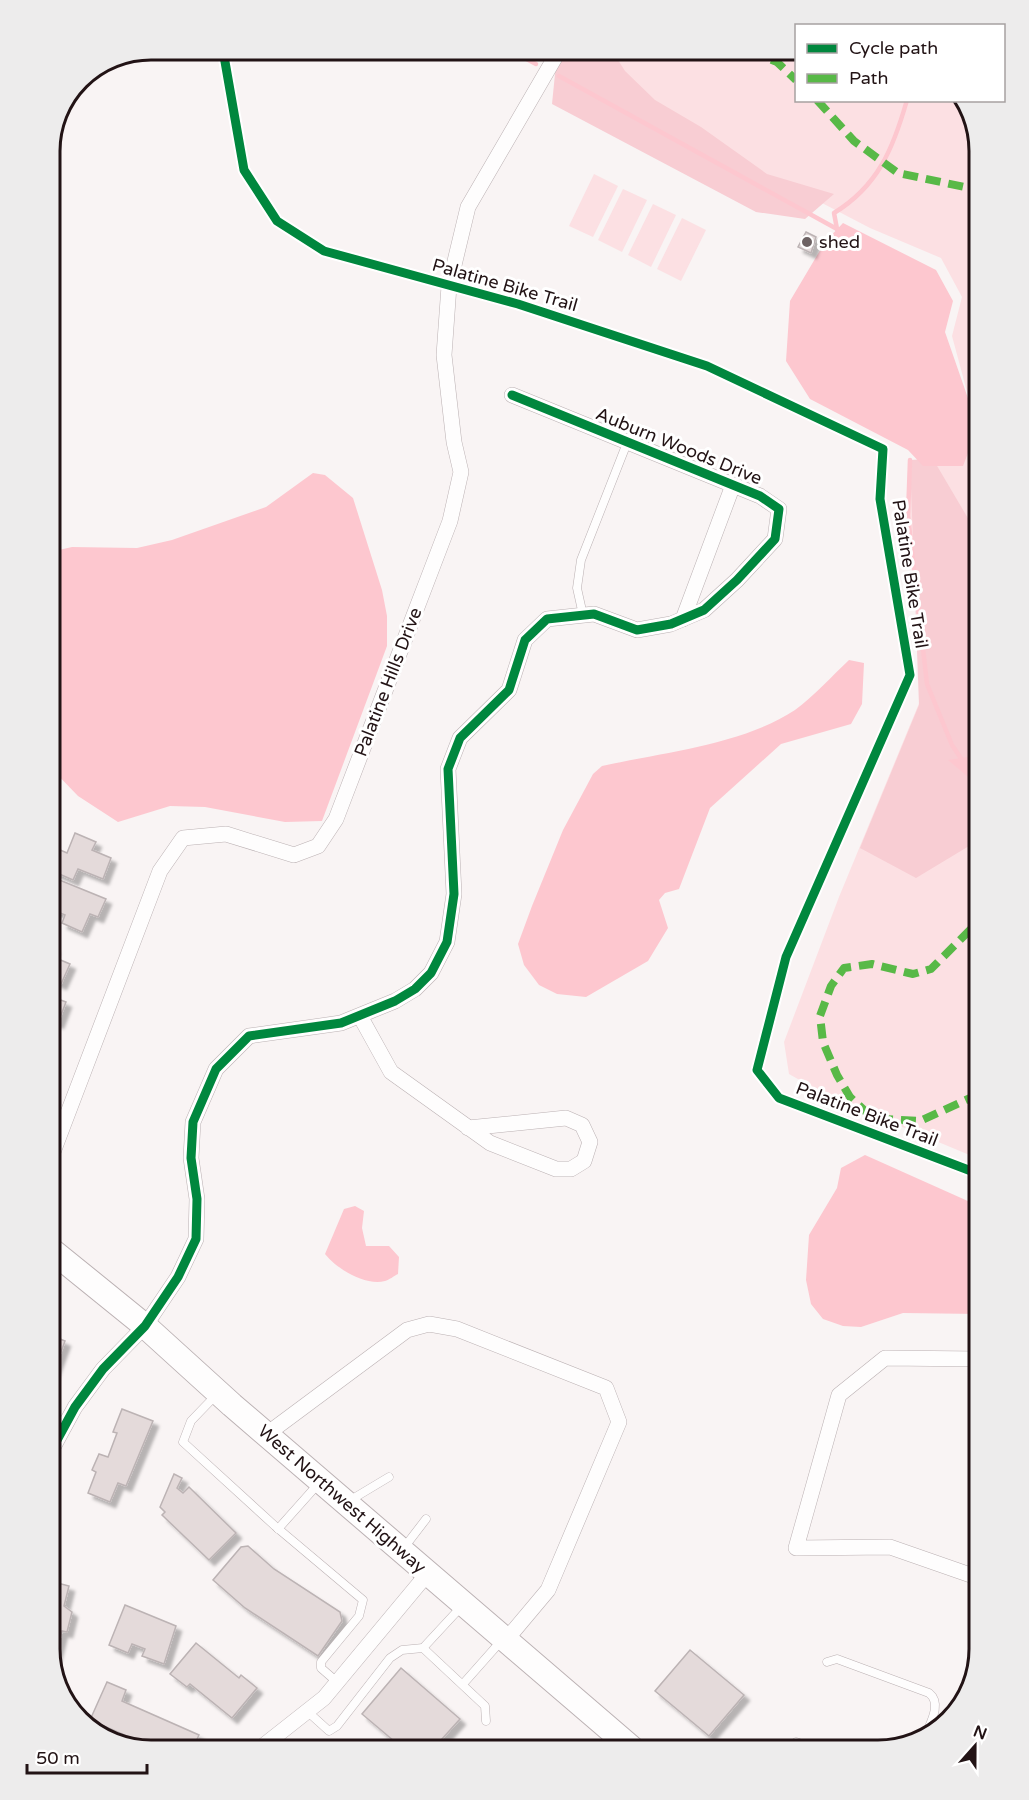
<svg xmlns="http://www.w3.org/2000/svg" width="1029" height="1800" viewBox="0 0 1029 1800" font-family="'Varela Round',sans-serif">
<defs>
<filter id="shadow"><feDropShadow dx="5.5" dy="5.5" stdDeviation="1.5" flood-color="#0004"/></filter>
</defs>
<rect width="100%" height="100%" fill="#f9f4f4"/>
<!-- green -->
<g fill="#fce0e3">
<polygon points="796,51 796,100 964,100 969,106 979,151 979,1159 828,1096 789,1074 784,1042 839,897 927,684 908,516 910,460 933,459 973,414 952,336 962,297 941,258 870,228 534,53"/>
<polygon points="594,174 618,186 593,237 569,226"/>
<polygon points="623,189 647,200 622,252 598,240"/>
<polygon points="653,204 676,215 651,267 628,255"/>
<polygon points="682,218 706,230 681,281 657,269"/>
</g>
<!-- forest -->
<g fill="#f8cdd3">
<polygon points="613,52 625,71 655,100 701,127 767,174 834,194 805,219 756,212 552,104 557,54"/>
<polygon points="933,459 979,537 979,840 916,878 860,848 919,705 910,460"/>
</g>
<!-- water -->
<g fill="#fdc7cf">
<polygon points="843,223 936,270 953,301 945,332 978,427 963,466 923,466 908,450 810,399 786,361 790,301 825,242"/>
<polygon points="313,473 325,475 353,498 382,590 387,616 387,646 322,821 285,822 205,807 170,806 118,822 78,796 50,767 50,552 72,547 137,548 172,540 266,507"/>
<path d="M849,660l15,3 -2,41 -11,20 -70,20 -71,64 -31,81 -14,4 -6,7 9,28 -20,33 -62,36 -29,-3 -18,-9 -15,-20 -6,-21 14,-38 31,-76 30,-56 9,-8c62,-14 140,-21 193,-56 19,-14 37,-34 54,-50z"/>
<polygon points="974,756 979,761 979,786 948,760"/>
<polygon points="865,1155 979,1206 979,1314 903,1313 861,1327 843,1326 823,1319 811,1304 806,1280 809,1235 837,1188 841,1168"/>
<path d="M355,1206l9,5 -2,17 4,18h23l10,11 -1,17c-4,2 -9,6 -13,7 -20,5 -48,-12 -60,-27l19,-45z"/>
</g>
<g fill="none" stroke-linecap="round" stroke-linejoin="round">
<!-- stream -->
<g stroke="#fdc7cf" stroke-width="4.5">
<polyline points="515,53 536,64"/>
<polyline points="559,76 837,229"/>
<path d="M837,229l-3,-16c44,-27 59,-64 73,-113"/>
<polyline points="910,460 908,516 927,684 952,745 964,763"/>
</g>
</g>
<!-- building -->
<g fill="#e4dada" stroke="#bcb3b4" stroke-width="1.5" filter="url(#shadow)">
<polygon points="806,232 816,237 811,253 798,247"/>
<polygon points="75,833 96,842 92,850 111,858 103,879 78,869 73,880 50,870 58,849 67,853"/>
<polygon points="57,879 106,899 98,917 90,914 82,932 62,923 65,915 50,909 50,896"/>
<polygon points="50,946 54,948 51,956 70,964 61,984 50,979"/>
<polygon points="50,996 66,1002 58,1023 50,1020"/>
<polygon points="50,1335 65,1341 51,1379 50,1378"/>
<polygon points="122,1409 153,1421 126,1486 118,1483 110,1502 88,1493 96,1472 92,1470 99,1454 108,1457 117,1433 113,1432"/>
<polygon points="174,1474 182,1478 177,1488 183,1493 189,1487 236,1533 209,1560 162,1515 165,1512 160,1507"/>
<polygon points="248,1546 274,1569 340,1612 342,1621 318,1656 245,1608 213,1580 241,1547"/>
<polygon points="50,1581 69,1586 64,1606 72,1612 67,1632 62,1631 56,1655 51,1654 49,1649"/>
<polygon points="125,1605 176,1626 164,1664 142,1656 145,1649 132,1644 128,1653 109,1645"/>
<polygon points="196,1643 239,1678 241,1675 257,1688 232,1718 190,1684 187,1687 170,1674"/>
<polygon points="690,1650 744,1695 709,1736 655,1691"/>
<polygon points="401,1668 460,1719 432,1750 386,1750 394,1741 362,1714"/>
<polygon points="107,1682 126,1690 122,1701 199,1735 192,1750 159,1750 90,1720"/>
</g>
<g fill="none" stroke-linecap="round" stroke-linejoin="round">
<defs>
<g id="service">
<polyline points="583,615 577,588 581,560 627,443"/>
<polyline points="217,1394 191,1421 183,1442 275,1526 363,1600 359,1616 321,1662 321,1668 337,1682"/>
<polyline points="349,1501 389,1477"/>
<polyline points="278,1529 319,1483"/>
<polyline points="403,1549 426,1519"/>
<polyline points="423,1648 461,1607"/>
<path d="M827,1662l10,-3 92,34c14,11 0,32 -5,46"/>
<polyline points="463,1684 502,1640"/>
<polyline points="308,1712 329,1731 337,1726 390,1658 402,1650 423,1648 485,1706 486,1721"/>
<polyline points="796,1742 820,1750"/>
</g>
<g id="minor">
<polyline points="683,619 733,485"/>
<polyline points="360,1016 391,1072 490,1143 556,1169 571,1169 584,1161 590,1142 582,1125 566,1118 468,1128"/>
<polyline points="50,1160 160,871 183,838 226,834 294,855 318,846 336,819 450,521 461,472 454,442 444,355 449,286 468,207 557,54"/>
<polyline points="267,1434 407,1330 429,1324 457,1329 606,1388 619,1422 548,1590 506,1640"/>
<polyline points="50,1453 75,1407 103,1369 145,1326 178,1277 196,1239 197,1199 191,1158 193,1122 216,1069 249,1036 341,1023 395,1001 415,989 431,973 447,942 454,894 448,769 460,738 509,690 525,640 547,619 594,614 637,630 671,624 704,610 737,580 775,539 779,509 760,496 512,395"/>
<polyline points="979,1578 890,1547 796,1548 839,1395 885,1358 979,1359"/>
<polyline points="258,1750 324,1698 428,1573"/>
</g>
<polyline id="primary" points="50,1249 145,1326 232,1405 634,1750"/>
</defs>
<!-- service casing -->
<use href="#service" stroke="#bbb1b3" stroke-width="9"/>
<!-- minor casing -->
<use href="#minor" stroke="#bbb1b3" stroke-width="16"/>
<!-- primary casing -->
<use href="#primary" stroke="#bbb1b3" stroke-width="26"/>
<!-- service -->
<use href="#service" stroke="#fefdfd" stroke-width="8"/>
<!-- minor -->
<use href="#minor" stroke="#fefdfd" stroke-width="15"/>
<!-- primary -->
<use href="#primary" stroke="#fefdfd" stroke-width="24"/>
<!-- quiet -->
<g stroke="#58b947" stroke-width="8" stroke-dasharray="15 8" stroke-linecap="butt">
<polyline points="750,51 777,62 796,80"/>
<polyline points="817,100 854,141 898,173 979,190"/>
<polyline points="979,1094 920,1121 883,1119 865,1111 850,1097 837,1075 823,1042 820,1016 831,986 844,968 872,964 913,974 931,969 979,921"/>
</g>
<defs>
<g id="cycleway">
<polyline points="224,56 244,170 277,221 324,251 518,304 707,366 883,449 880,499 910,675 786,957 757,1070 779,1098 979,1174"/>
<polyline points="50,1453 75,1407 103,1369 145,1326 178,1277 196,1239 197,1199 191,1158 193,1122 216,1069 249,1036 341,1023 395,1001 415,989 431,973 447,942 454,894 448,769 460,738 509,690 525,640 547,619 594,614 637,630 671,624 704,610 737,580 775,539 779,509 760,496 512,395"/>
</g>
</defs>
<!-- cycleway casing -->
<use href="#cycleway" stroke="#fff" stroke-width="13"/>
<!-- cycleway -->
<use href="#cycleway" stroke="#00873e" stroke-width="9"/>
</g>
<!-- markers -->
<circle fill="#6d6263" stroke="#fff" stroke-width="2" cx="807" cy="242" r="6"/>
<g text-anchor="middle" stroke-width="6" stroke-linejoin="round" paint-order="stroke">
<!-- poi labels -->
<g font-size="18" fill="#221315" stroke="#fff" text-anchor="start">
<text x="819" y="248">shed</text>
</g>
<!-- street labels -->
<g font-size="18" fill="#221315" stroke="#fff">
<text transform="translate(505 285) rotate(16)" y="6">Palatine Bike Trail</text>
<text transform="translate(679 446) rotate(22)" y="6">Auburn Woods Drive</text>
<text transform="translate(910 574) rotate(81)" y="6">Palatine Bike Trail</text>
<text transform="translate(388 682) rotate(-69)" y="6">Palatine Hills Drive</text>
<text transform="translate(867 1114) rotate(21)" y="6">Palatine Bike Trail</text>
<text transform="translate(342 1499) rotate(41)" y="6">West Northwest Highway</text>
</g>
</g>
<!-- crop -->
<path d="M0 0H1029V1800H0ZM151 60H878A91 91 0 0 1 969 151V1649A91 91 0 0 1 878 1740H151A91 91 0 0 1 60 1649V151A91 91 0 0 1 151 60Z" fill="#edecec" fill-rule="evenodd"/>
<path fill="none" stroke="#221315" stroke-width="3" d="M151 60H878A91 91 0 0 1 969 151V1649A91 91 0 0 1 878 1740H151A91 91 0 0 1 60 1649V151A91 91 0 0 1 151 60Z"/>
<!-- legend -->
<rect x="795" y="24" width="210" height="78" fill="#ffffff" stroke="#a7a1a1" stroke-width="1.5"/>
<rect x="807" y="44" width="30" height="9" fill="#00873e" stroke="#a7a1a1" stroke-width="1.5"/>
<text x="849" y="54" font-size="18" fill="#221315">Cycle path</text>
<rect x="807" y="74" width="30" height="9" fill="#58b947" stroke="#a7a1a1" stroke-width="1.5"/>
<text x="849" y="84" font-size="18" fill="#221315">Path</text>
<!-- north arrow -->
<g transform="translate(975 1746) rotate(21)" stroke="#ffffff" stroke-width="4.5" paint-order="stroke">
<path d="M0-4.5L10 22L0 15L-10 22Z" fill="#221315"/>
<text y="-9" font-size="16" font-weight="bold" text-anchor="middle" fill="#221315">N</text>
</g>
<!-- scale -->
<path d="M27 1764v9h120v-9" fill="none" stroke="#221315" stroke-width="3"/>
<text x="36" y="1764" font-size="18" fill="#221315" stroke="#ffffff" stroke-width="4.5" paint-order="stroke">50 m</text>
</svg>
